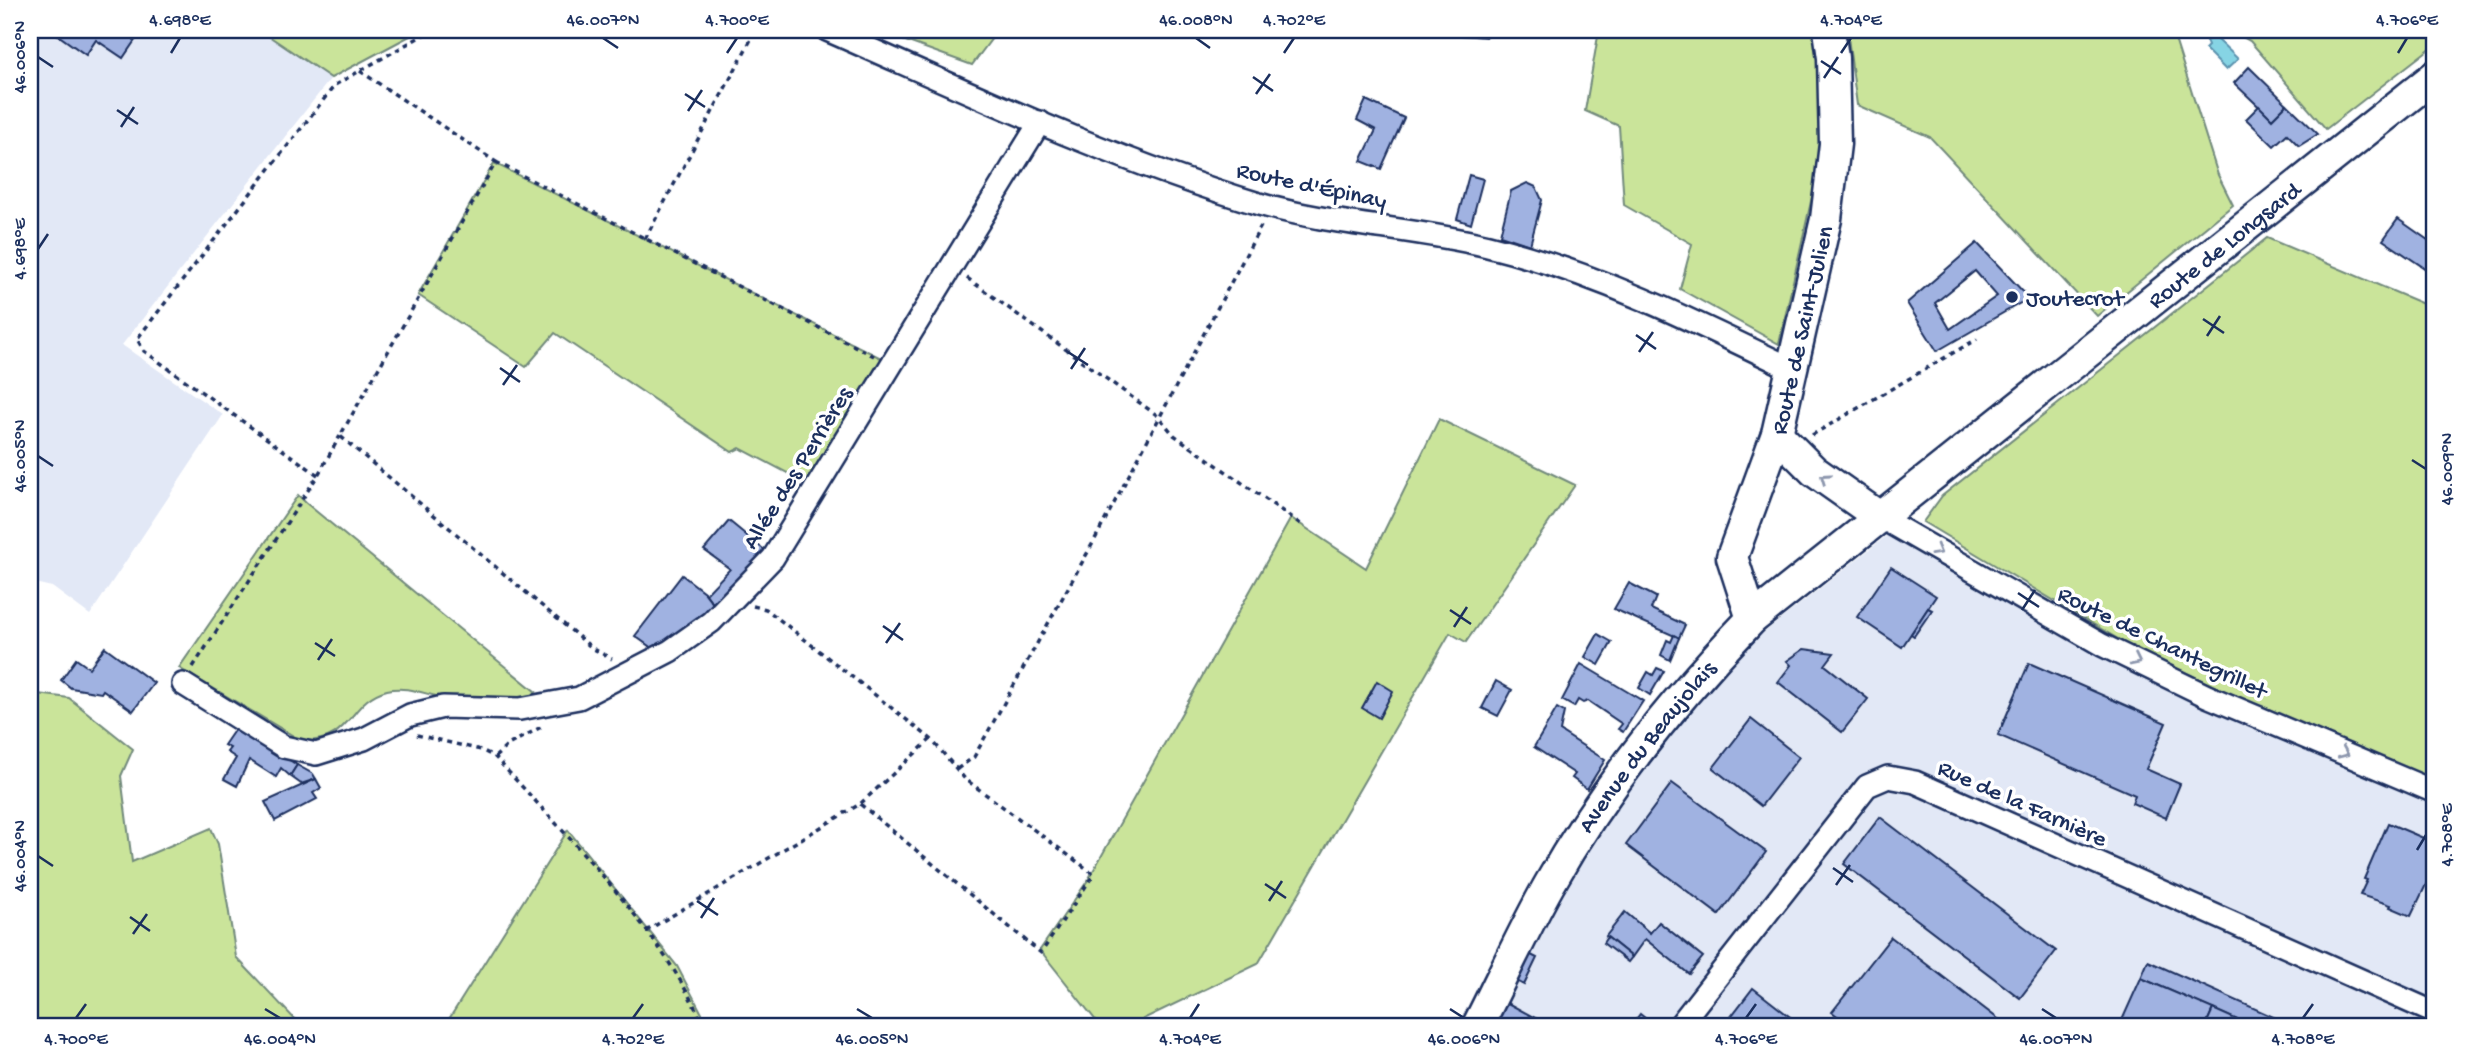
<svg xmlns="http://www.w3.org/2000/svg" width="2465" height="1057" viewBox="0 0 2465 1057" font-family="'Gochi Hand',sans-serif">
<rect width="100%" height="100%" fill="#fff"/>
<filter id="ink" filterUnits="userSpaceOnUse"><feTurbulence type="fractalNoise" baseFrequency=".0143" numOctaves="2"/><feDisplacementMap in="SourceGraphic" scale="14" xChannelSelector="R" yChannelSelector="G"/><feConvolveMatrix kernelMatrix="1 2 1 2 8 2 1 2 1" color-interpolation-filters="sRGB"/></filter>
<g filter="url(#ink)">
<!-- built -->
<g fill="#e2e8f6">
<polygon points="30,30 260,30 331,78 122,345 223,415 90,615 52,587 30,582"/>
<polygon points="1889,534 2129,672 2435,801 2435,1027 1483,1027 1551,887 1635,776 1752,642"/>
</g>
<!-- green -->
<g fill="#cae49a" stroke="#728a7c" stroke-width="2">
<polygon points="260,30 421,30 331,78"/>
<polygon points="875,30 998,30 972,65"/>
<polygon points="1599,30 1817,30 1825,139 1779,344 1680,289 1692,244 1624,205 1619,126 1585,111"/>
<polygon points="1847,30 2172,30 2218,175 2233,205 2097,316 1930,137 1857,105"/>
<polygon points="2230,30 2435,30 2432,47 2326,129 2250,41"/>
<polygon points="494,163 885,360 808,484 740,448 732,452 555,333 526,367 418,295"/>
<polygon points="2267,238 2435,309 2435,782 2293,723 2133,648 1923,522 1942,496"/>
<polygon points="1439,419 1575,485 1466,642 1450,633 1258,964 1143,1019 1138,1027 1101,1027 1040,950 1088,880 1291,518 1366,568"/>
<path d="M298,495l8,8 230,189c-6,4 -13,9 -20,10 -20,3 -50,0 -70,-4 -20,-3 -39,-13 -59,-8 -39,10 -34,53 -85,51l-123,-73z"/>
<polygon points="30,693 69,698 133,749 121,776 132,862 211,828 218,844 236,957 302,1027 30,1027"/>
<polygon points="568,830 677,966 709,1027 444,1027"/>
</g>
<!-- water -->
<polygon fill="#86d4e4" stroke="#5b92ae" stroke-width="2" points="2211,38 2216,38 2238,59 2226,70 2205,49 2208,46 2206,41"/>
<!-- building -->
<g fill="#a0b2e1" stroke="#1b2f5e" stroke-width="2" fill-rule="evenodd">
<polygon points="51,30 142,30 123,58 96,40 86,55"/>
<polygon points="1463,30 1487,30 1486,37 1462,35"/>
<polygon points="2249,67 2287,104 2272,119 2234,83"/>
<polygon points="1366,100 1404,118 1381,169 1361,161 1376,130 1357,120"/>
<polygon points="2287,104 2318,134 2299,146 2287,134 2274,146 2246,119 2259,106 2272,119"/>
<polygon points="1469,175 1483,179 1471,224 1457,219"/>
<polygon points="1527,183 1536,187 1542,200 1530,245 1500,235 1511,191"/>
<polygon points="2398,219 2435,245 2435,262 2429,271 2383,240"/>
<path d="M1977,243l52,55 -92,53 -30,-48zM1975,271l22,25 -47,33 -15,-26z"/>
<polygon points="729,521 767,552 717,609 706,594 730,569 704,550"/>
<polygon points="1891,567 1936,596 1902,647 1857,617"/>
<polygon points="682,575 704,592 717,609 656,651 635,636"/>
<polygon points="1629,583 1656,597 1651,609 1685,625 1679,638 1614,609"/>
<polygon points="1928,608 1932,610 1914,636 1911,634"/>
<polygon points="1598,634 1612,642 1599,665 1585,657"/>
<polygon points="1674,635 1679,638 1670,660 1661,655 1667,640 1671,642"/>
<polygon points="105,647 154,683 133,711 103,690 101,693 71,688 61,680 76,659 89,668"/>
<polygon points="1804,649 1834,653 1825,665 1868,699 1842,732 1778,682 1791,665 1787,661"/>
<polygon points="2029,663 2166,723 2146,769 2180,784 2166,818 2132,803 2135,795 1998,735"/>
<polygon points="1581,664 1643,701 1623,732 1618,729 1622,724 1588,701 1583,703 1578,700 1574,707 1562,700"/>
<polygon points="1657,668 1664,671 1650,695 1639,688 1648,672 1653,675"/>
<polygon points="1377,681 1393,691 1379,718 1362,708"/>
<polygon points="1496,681 1512,690 1498,716 1482,708"/>
<polygon points="1557,708 1564,712 1560,731 1605,760 1587,789 1572,778 1575,774 1534,747"/>
<polygon points="1751,719 1799,757 1761,806 1713,768"/>
<polygon points="237,726 297,765 290,776 281,768 276,777 249,760 237,786 224,779 236,758 227,752 230,748 224,745"/>
<polygon points="297,765 313,774 316,779 301,784 290,776"/>
<polygon points="316,779 321,788 313,793 317,799 275,821 265,802"/>
<polygon points="1672,783 1766,852 1719,915 1626,845"/>
<polygon points="1880,817 2056,951 2020,998 1844,864"/>
<polygon points="2388,823 2435,843 2435,866 2411,916 2390,907 2391,905 2360,895 2367,880 2364,879"/>
<polygon points="1625,912 1650,933 1659,922 1703,957 1689,974 1645,939 1632,957 1606,936"/>
<polygon points="1607,937 1632,957 1628,962 1603,943"/>
<polygon points="1891,937 2002,1022 1998,1027 1852,1027 1832,1012"/>
<polygon points="1525,952 1537,958 1524,985 1511,978"/>
<polygon points="2148,961 2296,1027 2253,1027 2141,978"/>
<polygon points="2141,978 2213,1009 2205,1027 2119,1027"/>
<polygon points="1753,988 1803,1027 1723,1027"/>
<polygon points="1502,1000 1552,1027 1488,1027"/>
<polygon points="2213,1009 2253,1027 2205,1027"/>
<polygon points="1640,1014 1651,1023 1648,1027 1603,1027 1631,1026"/>
</g>
<g fill="none" stroke-linecap="round" stroke-linejoin="round">
<defs>
<g id="street">
<path d="M827,30c142,62 283,129 432,174 72,21 155,24 229,42 106,26 206,75 304,123"/>
<polyline points="1878,516 2102,645 2207,696 2435,792"/>
<polyline points="183,684 284,747 316,754 364,739 410,715 443,707 520,709 579,698 670,651 711,622 773,558 1040,122"/>
<polyline points="1678,1027 1867,786 1888,777 1915,782 2435,1013"/>
</g>
<g id="secondary">
<polyline points="1777,434 1814,471 1878,516"/>
<path id="s1" d="M1752,619l-20,-62 45,-123 49,-215 9,-75 -2,-86 -4,-28"/>
<path id="s2" d="M1477,1027c24,-47 46,-96 72,-142 55,-98 125,-185 203,-266l683,-543"/>
</g>
</defs>
<!-- street casing -->
<use href="#street" stroke="#1b2f5e" stroke-width="26"/>
<!-- secondary casing -->
<use href="#secondary" stroke="#1b2f5e" stroke-width="35"/>
<!-- path -->
<g stroke="#1b2f5e" stroke-width="3.5" stroke-dasharray="5 5" stroke-linecap="butt">
<polyline points="360,71 496,162 340,436 592,648 612,659"/>
<polyline points="496,162 874,356"/>
<polyline points="645,239 756,30"/>
<polyline points="967,278 1158,416 1174,435 1302,525"/>
<polyline points="1812,435 1977,339"/>
<polyline points="318,475 144,351 137,339 335,85 432,30"/>
<polyline points="753,606 766,609 931,739 965,779 1094,874 1041,953 860,804"/>
<polyline points="193,667 318,475 340,436"/>
<path d="M417,735l64,15 14,7c71,79 168,173 209,270"/>
<polyline points="495,757 508,745 543,726"/>
<polyline points="957,769 974,757 1094,541 1261,226"/>
<polyline points="646,931 860,804 931,739"/>
</g>
<!-- street -->
<use href="#street" stroke="#fff" stroke-width="21"/>
<!-- secondary -->
<use href="#secondary" stroke="#fff" stroke-width="30"/>
</g>
<!-- one-way arrows -->
<defs><path id="oneway-chevron" d="M-2-3.5L2.5 0L-2 3.5" fill="none" stroke-width="1.6" stroke-linecap="round" stroke-linejoin="round" transform="scale(1.75)"/></defs>
<g stroke="#8d97ae">
<use href="#oneway-chevron" transform="translate(1825 478) rotate(-145)"/>
<use href="#oneway-chevron" transform="translate(1937 551) rotate(30)"/>
<use href="#oneway-chevron" transform="translate(2136 661) rotate(26)"/>
<use href="#oneway-chevron" transform="translate(2344 753) rotate(23)"/>
</g>
</g>
<!-- ticks -->
<path fill="none" stroke="#1b2f5e" stroke-width="2.5" d="M603,38l15,10M1196,38l14,10M171,53l9,-15M727,53l10,-15M1284,53l10,-15M1841,53l10,-15M2398,53l9,-15M38,57l15,10M1821,61l20,13M1253,77l20,14M1824,78l14,-21M685,94l20,13M1256,94l14,-20M117,110l21,14M688,111l14,-21M121,127l13,-20M38,249l10,-15M2203,319l21,14M1636,335l20,14M2207,336l13,-20M1068,352l20,13M1639,352l14,-20M500,368l20,14M1071,369l14,-21M503,385l14,-20M38,456l15,10M2412,460l14,9M2018,593l21,14M1450,610l21,14M2022,610l13,-20M883,626l20,14M1454,627l13,-20M315,643l20,13M886,643l14,-20M318,660l14,-21M2417,850l9,-15M38,856l15,10M1833,868l20,14M1265,884l21,14M1836,885l14,-20M697,901l21,14M1269,901l13,-20M130,917l20,14M701,918l13,-20M133,934l14,-20M265,1009l15,9M857,1009l15,9M1450,1009l14,9M2042,1009l14,9M76,1018l10,-14M633,1018l10,-14M1190,1018l9,-14M1746,1018l10,-14M2303,1018l10,-14"/>
<!-- markers -->
<circle fill="#1b2f5e" stroke="#fff" stroke-width="2.5" cx="2012" cy="297" r="7"/>
<g text-anchor="middle" stroke-width="7" stroke-linejoin="round" paint-order="stroke">
<!-- street labels -->
<g font-size="24" fill="#1b2f5e" stroke="#fff">
<text transform="translate(1312 184) rotate(12)" y="8">Route d'Épinay</text>
<text dy="8" stroke="none"><textPath href="#s2" startOffset="1097">Route de Longsard</textPath></text>
<text dy="8" stroke="none"><textPath href="#s1" startOffset="303">Route de Saint-Julien</textPath></text>
<text transform="translate(796 467) rotate(-58)" y="8">Allée des Perrières</text>
<text transform="translate(2163 641) rotate(26)" y="8">Route de Chantegrillet</text>
<text dy="8" stroke="none"><textPath href="#s2" startOffset="329">Avenue du Beaujolais</textPath></text>
<text transform="translate(2023 802) rotate(24)" y="8">Rue de la Farnière</text>
</g>
<!-- poi labels -->
<g font-size="24" fill="#1b2f5e" stroke="#fff" text-anchor="start">
<text x="2026" y="305">Joutecrot</text>
</g>
</g>
<!-- margin -->
<rect width="2465" height="1057" fill="none" stroke="#fff" stroke-width="77"/>
<rect x="38" y="38" width="2388" height="980" fill="none" stroke="#1b2f5e" stroke-width="2.5"/>
<g font-size="18" text-anchor="middle" fill="#1b2f5e">
<text x="180" y="25">4.698°E</text>
<text x="603" y="25">46.007°N</text>
<text x="737" y="25">4.700°E</text>
<text x="1196" y="25">46.008°N</text>
<text x="1294" y="25">4.702°E</text>
<text x="1851" y="25">4.704°E</text>
<text x="2407" y="25">4.706°E</text>
<text transform="translate(19 57) rotate(-90)" y="6">46.006°N</text>
<text transform="translate(19 249) rotate(-90)" y="6">4.698°E</text>
<text transform="translate(19 456) rotate(-90)" y="6">46.005°N</text>
<text transform="translate(2446 469) rotate(-90)" y="6">46.009°N</text>
<text transform="translate(2446 835) rotate(-90)" y="6">4.708°E</text>
<text transform="translate(19 856) rotate(-90)" y="6">46.004°N</text>
<text x="76" y="1044">4.700°E</text>
<text x="280" y="1044">46.004°N</text>
<text x="633" y="1044">4.702°E</text>
<text x="872" y="1044">46.005°N</text>
<text x="1190" y="1044">4.704°E</text>
<text x="1464" y="1044">46.006°N</text>
<text x="1746" y="1044">4.706°E</text>
<text x="2056" y="1044">46.007°N</text>
<text x="2303" y="1044">4.708°E</text>
</g>
</svg>
